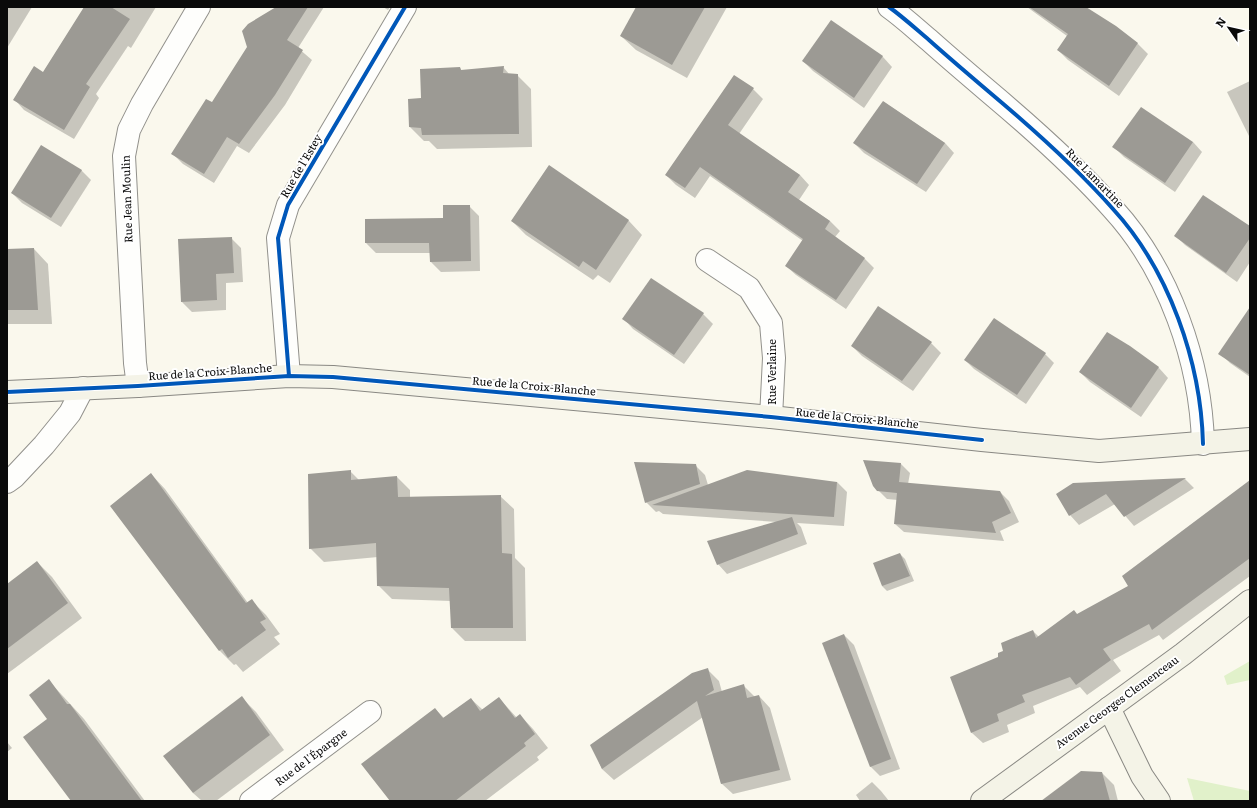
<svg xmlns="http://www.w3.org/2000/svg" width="1257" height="808" viewBox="0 0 1257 808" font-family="Literata,serif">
<rect width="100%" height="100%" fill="#faf8ed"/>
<!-- green -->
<g fill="#e1f1ca">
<polygon points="1250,661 1250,680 1227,685 1224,676"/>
<polygon points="1187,778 1250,791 1250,801 1194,801"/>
</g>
<!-- shadow -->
<g fill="#0003">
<polygon points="7,7 32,7 7,48"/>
<polygon points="85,7 156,7 131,48 128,46 96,94 99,98 74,139 24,110 15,100 43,73"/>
<polygon points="278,7 324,7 298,48 312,60 285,105 249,153 237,146 214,183 183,164 173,154 212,104"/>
<polygon points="383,7 390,7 388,10"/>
<polygon points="637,7 727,7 687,78 636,50 621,36"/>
<polygon points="1027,7 1084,7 1115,27 1138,44 1148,54 1119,96 1068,60 1058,50 1067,36"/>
<polygon points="831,22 883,57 892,67 864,108 813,71 803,61"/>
<polygon points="503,67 510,75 517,75 531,89 532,147 437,149 429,141 424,141 410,127 422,99 460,68 462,71"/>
<polygon points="734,76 753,89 763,99 739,134 800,175 809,185 799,200 830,221 840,231 835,237 865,259 874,268 846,309 796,275 786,266 803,241 710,176 695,198 676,185 666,175"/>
<polygon points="1250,81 1250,138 1227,92"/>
<polygon points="884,102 945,143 954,153 926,192 864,153 854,143"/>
<polygon points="1193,142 1202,152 1175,192 1124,157 1114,147"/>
<polygon points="549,166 629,221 642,235 610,283 598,275 593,280 526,235 512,221"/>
<polygon points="81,170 91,180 61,227 22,203 12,193"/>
<polygon points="469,206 479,216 480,271 441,272 431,262 431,253 376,253 366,243 444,219"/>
<polygon points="1250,227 1250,262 1237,282 1185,245 1175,235"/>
<polygon points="231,238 241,248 243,282 226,283 226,310 192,312 182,302"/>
<polygon points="34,249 48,264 52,324 7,324 7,250"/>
<polygon points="1250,312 1250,377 1230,363 1220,353"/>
<polygon points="703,314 713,324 684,364 633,329 624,319"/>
<polygon points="931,343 941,353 913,391 862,356 852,346"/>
<polygon points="1130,347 1159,368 1168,378 1141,417 1090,382 1080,372"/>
<polygon points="1045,354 1054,363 1026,404 974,369 965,360"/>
<polygon points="864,461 901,464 910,473 908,484 1000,492 1009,501 1019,522 1000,531 1004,541 904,532 895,524 898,500 887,499 874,486"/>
<polygon points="695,465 705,475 708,485 837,482 847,492 844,526 797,523 801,527 807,544 727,574 718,564 777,522 663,514 659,511 656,512 646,502"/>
<polygon points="350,471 359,480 397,477 410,490 410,497 500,496 514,509 515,558 525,568 526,641 465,641 452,628 451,601 392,599 378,585 378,557 324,562 310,548"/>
<polygon points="151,474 165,489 248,603 252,601 266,615 280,634 274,637 280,644 243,672 236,664 234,665 220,651 111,506"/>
<polygon points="1185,479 1194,488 1134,526 1115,504 1079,525 1070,515 1074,484"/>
<polygon points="1250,487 1250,576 1163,640 1159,635 1113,660 1121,671 1087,695 1080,687 1033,706 1035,713 1007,725 1009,732 983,743 972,733 999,658 1033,631 1039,637 1129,586"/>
<polygon points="900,554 905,559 914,581 887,591 882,586"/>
<polygon points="37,562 52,577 82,618 7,674 7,585"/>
<polygon points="844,635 854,645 900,769 880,776 870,766"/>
<polygon points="707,669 719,681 722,692 743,685 755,697 759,696 770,708 791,780 733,794 721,783 703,717 614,780 602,769 592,745"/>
<polygon points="49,681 84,719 145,801 72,801 48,719"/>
<polygon points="242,698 256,712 284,750 216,801 202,801 193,793"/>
<polygon points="499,698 517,718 520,715 533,729 548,748 537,757 539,760 485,801 391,801 435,709 444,718 471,699 483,710"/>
<polygon points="7,742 12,748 7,752"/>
<polygon points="1102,773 1114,785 1118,801 1043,801"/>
<polygon points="872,782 881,791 889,801 860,801 856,795"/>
</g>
<!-- building -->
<g fill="#9c9a94">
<polygon points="84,7 111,7 130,19 86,84 90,87 64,130 13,100 34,66 43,72"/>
<polygon points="276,7 308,7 287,40 303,50 275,95 239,144 227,137 204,174 171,154 206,99 212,102 247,47 242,31 248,24"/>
<polygon points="636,7 705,7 672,65 620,36"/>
<polygon points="1029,7 1086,7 1116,26 1138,43 1109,86 1057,50 1068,34"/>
<polygon points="831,20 883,56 854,98 802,61"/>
<polygon points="504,66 503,73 518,74 519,134 422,135 421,128 409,127 408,99 421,98 420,69 460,67 461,70"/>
<polygon points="734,75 754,88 728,125 800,175 788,192 830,221 825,229 865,258 836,300 785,266 803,239 700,167 685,188 665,175"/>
<polygon points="883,101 945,143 917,184 853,143"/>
<polygon points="1141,107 1193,142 1165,183 1112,147"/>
<polygon points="41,145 82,170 51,218 11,193"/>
<polygon points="549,165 629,220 596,270 583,261 579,267 511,221"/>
<polygon points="1203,195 1250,226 1250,238 1226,273 1174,236"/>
<polygon points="443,205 470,205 471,261 430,262 429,243 365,243 365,219 443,218"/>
<polygon points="232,237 234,273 216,274 217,300 181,302 178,239"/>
<polygon points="34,248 38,310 7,310 7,249"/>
<polygon points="651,278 704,313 674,355 622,319"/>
<polygon points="878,306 932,342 902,381 851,346"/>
<polygon points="1250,307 1250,375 1218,354"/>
<polygon points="994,318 1046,353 1017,395 964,360"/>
<polygon points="1107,332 1130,346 1159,367 1131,408 1079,372"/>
<polygon points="863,460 901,463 899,482 1000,491 1011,513 992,522 996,533 894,524 897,493 877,491 873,486"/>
<polygon points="634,462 696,464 700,484 645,503"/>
<polygon points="351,470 351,480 397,476 398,497 501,495 502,553 512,554 513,628 451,628 449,588 377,586 376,543 309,549 308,474"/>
<polygon points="747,470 837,482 834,517 652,505"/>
<polygon points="151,473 246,603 252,599 266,619 260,622 266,630 228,658 222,649 219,651 110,506"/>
<polygon points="1186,478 1124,517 1106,494 1069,516 1056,494 1073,483"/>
<polygon points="1250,480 1250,558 1152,630 1149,624 1103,649 1111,660 1076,685 1070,677 1022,695 1025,702 997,714 999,721 971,733 950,677 998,657 998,653 1003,651 1001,643 1033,630 1036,638 1074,610 1077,614 1128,586 1122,576"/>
<polygon points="792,517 798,534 717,565 707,541"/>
<polygon points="900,553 910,576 882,586 873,563"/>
<polygon points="37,561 68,603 7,649 7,584"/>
<polygon points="844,634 891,759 870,767 822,643"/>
<polygon points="708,668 714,690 705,696 744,684 747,698 759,695 780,770 721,784 697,701 602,769 590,745 692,673"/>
<polygon points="49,679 67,704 70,704 142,801 71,801 23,737 47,719 29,695"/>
<polygon points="242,696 270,735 193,793 163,756"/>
<polygon points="499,697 515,718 520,714 535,734 524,743 526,746 455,801 390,801 361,764 435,708 443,718 471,698 480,711"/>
<polygon points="1081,771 1102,772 1110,801 1041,801"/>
</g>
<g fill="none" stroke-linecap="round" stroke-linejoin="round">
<defs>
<g id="street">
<path d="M889,7c14,10 27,22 40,33 19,17 39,34 59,51 44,37 87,75 125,118 56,61 88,153 90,235"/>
<polyline points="707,260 749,288 771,323 774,358 771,417"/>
<polyline points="289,376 278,238 288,205 405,7"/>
<polyline points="138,386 135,363 124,156 129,130 142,104 199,7"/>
<polyline points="7,482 14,477 44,445 70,413 83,388"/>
<polyline points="251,801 370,712"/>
</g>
<g id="secondary">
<polyline points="7,392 138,386 289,376 333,377 771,417 982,440 1099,451 1250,439"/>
<polyline points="1109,708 1142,776 1159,801"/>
<polyline points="982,801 1183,654 1250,601"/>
</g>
</defs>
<!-- street casing -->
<use href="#street" stroke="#92918c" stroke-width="24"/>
<!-- secondary casing -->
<use href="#secondary" stroke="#898883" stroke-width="24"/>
<!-- street -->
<use href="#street" stroke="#fefefc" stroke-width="22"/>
<!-- secondary -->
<use href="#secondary" stroke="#f4f3e7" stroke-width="22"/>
<defs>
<g id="cycleway">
<path d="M889,7c14,10 27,22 40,33 19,17 39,34 59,51 44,37 87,75 125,118 56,61 88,153 90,235"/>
<polyline points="289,376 278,238 288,205 405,7"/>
<polyline points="7,392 138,386 289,376 333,377 771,417 982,440"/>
</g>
</defs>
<!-- cycleway casing -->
<use href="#cycleway" stroke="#fff" stroke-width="6"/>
<!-- cycleway -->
<use href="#cycleway" stroke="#0057b8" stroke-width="4"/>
</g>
<g text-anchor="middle" stroke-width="4" stroke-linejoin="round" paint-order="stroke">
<!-- street labels -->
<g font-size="11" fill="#0a0a0a" stroke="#fff">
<text transform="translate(301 166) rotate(-60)" y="4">Rue de l'Estey</text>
<text transform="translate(1095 178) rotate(46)" y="4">Rue Lamartine</text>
<text transform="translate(127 199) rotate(-92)" y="4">Rue Jean Moulin</text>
<text transform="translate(210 372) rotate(-4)" y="4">Rue de la Croix-Blanche</text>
<text transform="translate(772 372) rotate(-90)" y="4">Rue Verlaine</text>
<text transform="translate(534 386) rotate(5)" y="4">Rue de la Croix-Blanche</text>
<text transform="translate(857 418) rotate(6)" y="4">Rue de la Croix-Blanche</text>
<text transform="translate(1117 702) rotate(-36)" y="4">Avenue Georges Clemenceau</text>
<text transform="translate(311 757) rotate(-37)" y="4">Rue de l'Épargne</text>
</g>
</g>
<!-- border -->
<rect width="1257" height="808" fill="none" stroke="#0a0a0a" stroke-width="16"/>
<!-- north arrow -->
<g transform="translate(1229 28) rotate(304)" stroke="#ffffff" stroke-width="3" paint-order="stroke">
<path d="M0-3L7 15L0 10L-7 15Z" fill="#0a0a0a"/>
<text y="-6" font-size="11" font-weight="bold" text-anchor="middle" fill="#0a0a0a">N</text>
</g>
</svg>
